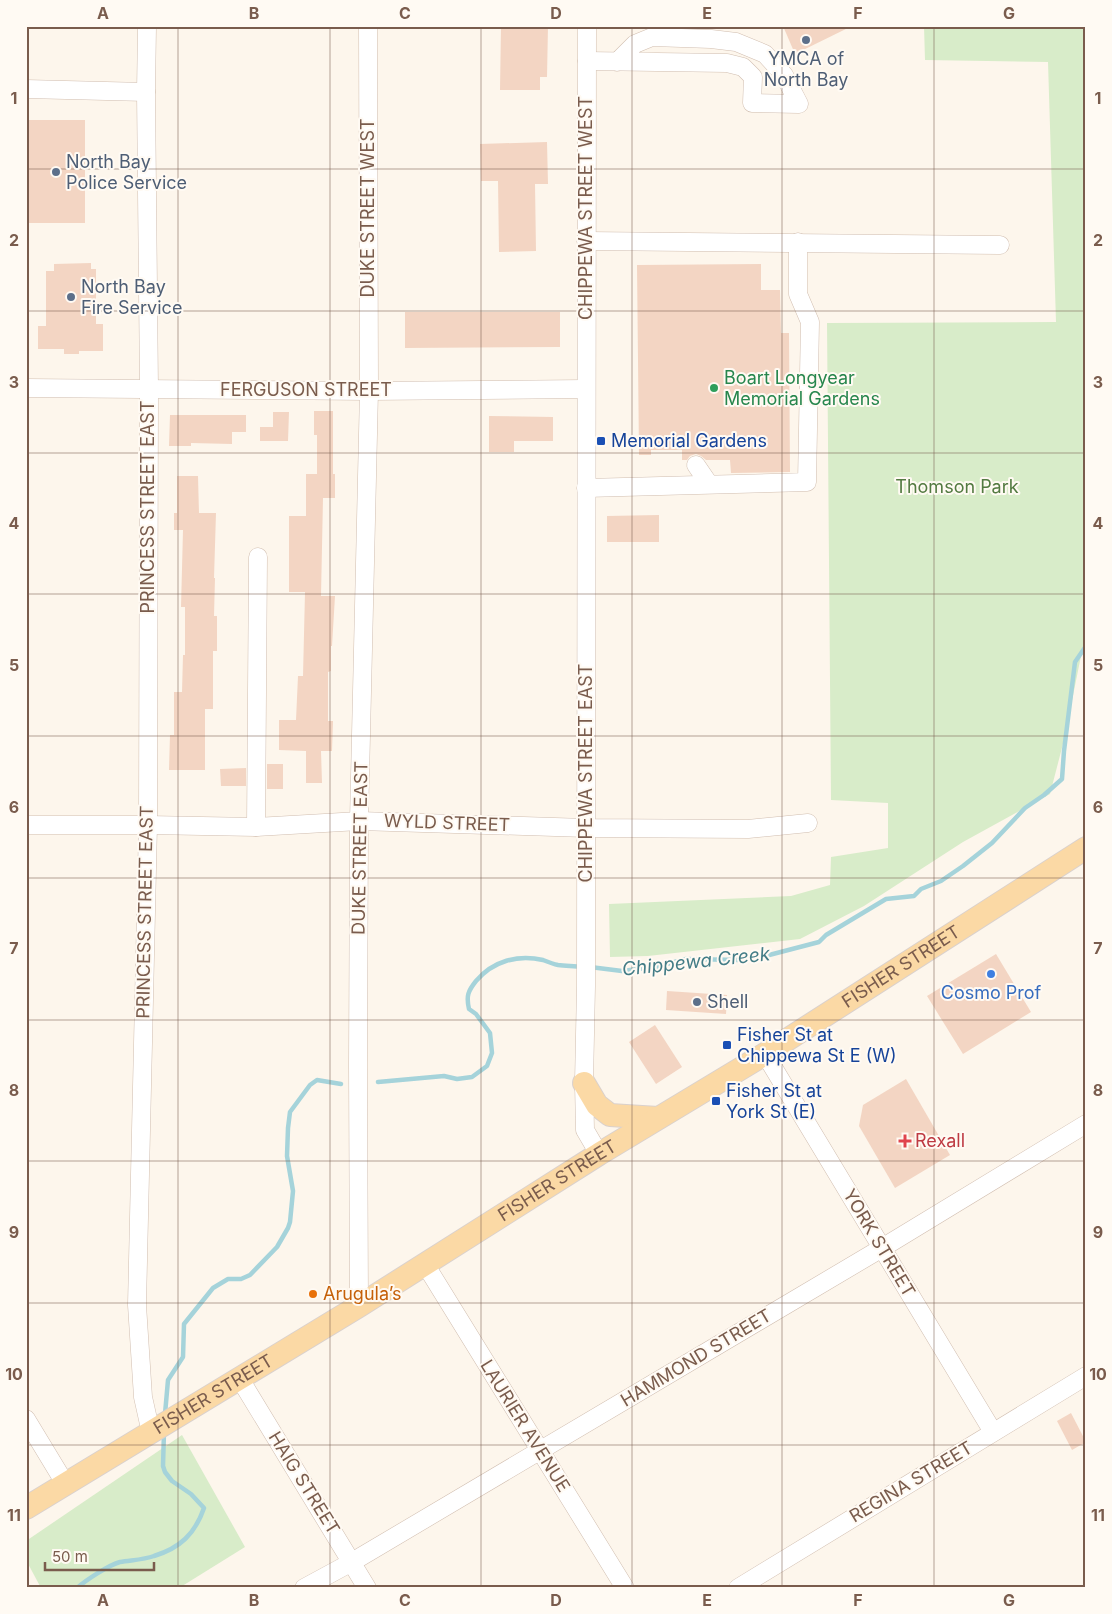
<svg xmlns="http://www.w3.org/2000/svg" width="1112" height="1614" viewBox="0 0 1112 1614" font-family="Inter,sans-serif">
<rect width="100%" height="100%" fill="#fdf6ec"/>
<!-- green -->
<g fill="#d8ecc9">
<polygon points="924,26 1086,26 1086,650 1081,656 1064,740 1050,794 963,842 864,906 800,939 648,956 610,957 609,904 791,896 830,885 831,857 888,848 888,803 831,800 827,323 1056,322 1048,62 925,60"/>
<polygon points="182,1435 245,1547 179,1588 41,1588 26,1560 26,1541"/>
</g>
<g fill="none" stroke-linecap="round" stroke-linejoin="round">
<!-- stream -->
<g stroke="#a5d3da" stroke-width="4.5">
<polyline points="590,967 622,971 655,967 686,959 740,960 758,958 819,942 826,935 886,899 914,896 921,889 941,881 963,866 992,843 1025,808 1044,795 1062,779 1064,751 1075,662 1086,646"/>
<path d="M378,1082l66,-6 13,3 15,-2 15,-11 5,-13 -2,-20 -14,-19 -7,-5c-3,-13 -1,-18 7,-28 17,-20 42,-27 67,-21 5,2 10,4 15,5 8,1 16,1 24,2"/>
<polyline points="165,1414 168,1380 183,1357 184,1324 213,1288 228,1279 241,1279 250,1275 277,1247 288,1228 290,1222 293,1191 287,1156 288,1128 290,1112 310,1085 317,1080 341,1084"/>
<path d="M77,1588c9,-8 32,-23 43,-26 11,-2 23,-2 34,-6 26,-8 41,-22 50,-48l-13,-14 -19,-13 -7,-9 -2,-6 1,-34"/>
</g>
</g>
<!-- building -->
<g fill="#f3d5c3">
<polygon points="501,26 548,26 547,77 540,77 540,90 500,90"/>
<polygon points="783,26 852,26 795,54"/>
<rect x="26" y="120" width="59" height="103"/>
<polygon points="547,142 548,184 535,184 536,251 499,252 498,181 481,181 480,144"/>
<polygon points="91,263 91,269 96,269 96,324 103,324 103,351 79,351 79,354 64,354 64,349 38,349 38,326 46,326 46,271 54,271 54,264"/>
<polygon points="761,264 761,290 780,290 781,333 789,333 790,472 731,473 730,460 706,460 701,456 696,454 690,456 687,460 682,460 682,450 651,450 651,455 639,455 637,265"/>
<polygon points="405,312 560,312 560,347 405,348"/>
<polygon points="314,411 333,411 333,474 335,474 335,498 323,498 321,596 335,596 332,646 331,646 331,671 328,672 328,721 333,721 332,751 321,751 322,783 306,783 306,751 279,750 279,720 296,720 298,676 303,676 305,592 289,592 289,516 306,516 306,474 317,474 317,435 314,435"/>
<polygon points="273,412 289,412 288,441 260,441 260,427 273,427"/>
<polygon points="170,415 246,415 246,432 232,432 232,444 191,443 191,446 169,446"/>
<polygon points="489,416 553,417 553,441 514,441 514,452 489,452"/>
<polygon points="177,476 198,476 199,513 216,513 214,578 215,578 214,616 217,616 217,651 213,651 213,709 205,709 205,770 169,770 170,735 174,735 174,692 182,692 183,655 185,655 185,607 181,607 183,530 174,530 174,513 177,513"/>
<polygon points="659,515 659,542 607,542 607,516"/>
<rect x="267" y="764" width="16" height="25"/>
<polygon points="246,768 246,786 221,786 220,769"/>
<polygon points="996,954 1031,1012 963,1054 927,996"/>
<polygon points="667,991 727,995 726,1014 666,1010"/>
<polygon points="655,1025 682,1067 656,1084 629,1042"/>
<polygon points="906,1079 950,1155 895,1188 859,1126 863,1105"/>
<polygon points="1071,1413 1086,1442 1072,1450 1057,1421"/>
</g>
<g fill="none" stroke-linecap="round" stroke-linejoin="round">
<defs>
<g id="minor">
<polyline points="147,26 146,92 149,389 148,825 137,1305 143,1397 151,1433"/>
<polyline points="587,26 586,986 584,1083 585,1130 599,1154"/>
<polyline points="587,61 727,63 743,67 753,77 752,103 799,104 784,75 765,54 736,42 711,39 652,37 635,44 617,62"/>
<polyline points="26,89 146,92"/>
<polyline points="586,241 1000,245"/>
<polyline points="26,388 369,391 586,389"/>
<polyline points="696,465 709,484"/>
<polyline points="586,488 807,482 810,322 798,294 798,242"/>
<polyline points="26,825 148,825 256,827 359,821 586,828 748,829 808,823"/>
<polyline points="256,827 258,557"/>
<polyline points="765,1054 993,1432"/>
<polyline points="425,1264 625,1588"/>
<polyline points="359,1306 358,1065 359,821 369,391 368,26"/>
<polyline points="240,1379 367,1588"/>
<polyline points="26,1419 66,1485"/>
<polyline points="304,1588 352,1562 882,1248 1086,1124"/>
<polyline points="738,1588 1086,1376"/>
</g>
<g id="major">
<polyline points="584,1083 597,1105 610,1115 658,1118"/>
<path id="s1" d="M26,1508l333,-202 240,-152 166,-100 321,-206"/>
</g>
</defs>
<!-- minor casing -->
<use href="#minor" stroke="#d1beb0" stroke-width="19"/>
<!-- major casing -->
<use href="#major" stroke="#dad1cd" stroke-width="24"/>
<!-- minor -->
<use href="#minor" stroke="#fff" stroke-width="18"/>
<!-- major -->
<use href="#major" stroke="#fbd9a5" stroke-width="22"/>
</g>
<!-- grid -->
<path fill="none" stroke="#7a5c4d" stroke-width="1" stroke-opacity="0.55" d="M178,26v1562M330,26v1562M481,26v1562M632,26v1562M782,26v1562M934,26v1562M26,169h1060M26,311h1060M26,453h1060M26,594h1060M26,736h1060M26,878h1060M26,1020h1060M26,1161h1060M26,1303h1060M26,1445h1060"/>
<!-- markers -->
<g fill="#5c6f8a" stroke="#fffaf3" stroke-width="2">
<circle cx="806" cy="40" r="5"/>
<circle cx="56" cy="172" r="5"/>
<circle cx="71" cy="297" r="5"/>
<circle cx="697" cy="1002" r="5"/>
</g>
<circle fill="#2e9e5b" stroke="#fffaf3" stroke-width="2" cx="714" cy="388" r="5"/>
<g fill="#1a4fb4" stroke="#fffaf3" stroke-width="2">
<rect x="596" y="436" width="10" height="10" rx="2.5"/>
<rect x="722" y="1040" width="10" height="10" rx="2.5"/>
<rect x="711" y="1096" width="10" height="10" rx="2.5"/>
</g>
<circle fill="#3f7fe0" stroke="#fffaf3" stroke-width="2" cx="991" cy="974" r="5"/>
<path fill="#e0444e" stroke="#fffaf3" stroke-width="2" d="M902.5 1133.5h5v5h5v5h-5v5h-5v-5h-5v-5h5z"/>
<circle fill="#e8710a" stroke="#fffaf3" stroke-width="2" cx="313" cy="1294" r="5"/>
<g text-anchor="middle" stroke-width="4" stroke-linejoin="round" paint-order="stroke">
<!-- service labels -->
<g font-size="18" fill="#4e5e75" stroke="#fffaf3" text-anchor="start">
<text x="806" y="65" text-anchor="middle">YMCA of<tspan x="806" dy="21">North Bay</tspan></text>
<text x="66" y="168">North Bay<tspan x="66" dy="21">Police Service</tspan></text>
<text x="81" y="293">North Bay<tspan x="81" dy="21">Fire Service</tspan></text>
<text x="707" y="1008">Shell</text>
</g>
<!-- street labels -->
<g font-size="18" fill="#7a5c4d" stroke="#fffaf3">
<text transform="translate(368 208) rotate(-90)" y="6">DUKE STREET WEST</text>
<text transform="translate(586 208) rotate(-90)" y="6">CHIPPEWA STREET WEST</text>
<text x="306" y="396">FERGUSON STREET</text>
<text transform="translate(148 507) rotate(-90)" y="6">PRINCESS STREET EAST</text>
<text transform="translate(586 773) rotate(-90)" y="6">CHIPPEWA STREET EAST</text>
<text transform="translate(447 823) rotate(2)" y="6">WYLD STREET</text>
<text transform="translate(360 848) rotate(-89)" y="6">DUKE STREET EAST</text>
<text transform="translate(145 912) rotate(-89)" y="6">PRINCESS STREET EAST</text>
<text dy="6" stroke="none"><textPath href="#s1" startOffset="1029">FISHER STREET</textPath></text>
<text dy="6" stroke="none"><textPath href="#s1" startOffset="624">FISHER STREET</textPath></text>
<text transform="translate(879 1243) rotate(59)" y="6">YORK STREET</text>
<text transform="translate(696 1358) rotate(-31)" y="6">HAMMOND STREET</text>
<text dy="6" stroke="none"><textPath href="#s1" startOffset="219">FISHER STREET</textPath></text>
<text transform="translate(525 1426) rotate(58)" y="6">LAURIER AVENUE</text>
<text transform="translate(911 1482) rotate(-31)" y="6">REGINA STREET</text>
<text transform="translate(304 1483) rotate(58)" y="6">HAIG STREET</text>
</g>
<!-- leisure labels -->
<g font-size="18" fill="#27864d" stroke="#fffaf3" text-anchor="start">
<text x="724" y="384">Boart Longyear<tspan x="724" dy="21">Memorial Gardens</tspan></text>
</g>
<!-- transit labels -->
<g font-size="18" fill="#164399" stroke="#fffaf3" text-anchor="start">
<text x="611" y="447">Memorial Gardens</text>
<text x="737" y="1041">Fisher St at<tspan x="737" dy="21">Chippewa St E (W)</tspan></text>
<text x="726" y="1097">Fisher St at<tspan x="726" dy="21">York St (E)</tspan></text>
</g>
<!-- park labels -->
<g font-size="18" fill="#537a41" stroke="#fffaf3">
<text x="957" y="493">Thomson Park</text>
</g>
<!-- shop labels -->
<g font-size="18" fill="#366cbe" stroke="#fffaf3">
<text x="991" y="999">Cosmo Prof</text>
</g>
<!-- health labels -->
<g font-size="18" fill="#be3a42" stroke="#fffaf3" text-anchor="start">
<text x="915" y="1147">Rexall</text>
</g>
<!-- food labels -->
<g font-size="18" fill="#c56008" stroke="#fffaf3" text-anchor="start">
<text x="323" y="1300">Arugula’s</text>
</g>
<!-- water labels -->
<g font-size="19" font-style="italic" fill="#437c86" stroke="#fffaf3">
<text transform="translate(696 961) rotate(-6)" y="7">Chippewa Creek</text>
</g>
</g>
<!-- border -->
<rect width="1112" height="1614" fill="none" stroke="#fffaf3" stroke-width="55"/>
<!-- scale -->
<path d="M45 1562v8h109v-8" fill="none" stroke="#7a5c4d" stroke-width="2.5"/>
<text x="52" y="1562" font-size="15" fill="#7a5c4d" stroke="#fffaf3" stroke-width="4" paint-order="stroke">50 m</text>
<rect x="28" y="28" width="1056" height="1558" fill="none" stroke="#7a5c4d" stroke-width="2"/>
<g font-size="16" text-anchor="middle" font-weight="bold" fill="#7a5c4d">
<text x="103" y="19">A</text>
<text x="254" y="19">B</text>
<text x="405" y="19">C</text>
<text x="556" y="19">D</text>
<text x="707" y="19">E</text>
<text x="858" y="19">F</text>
<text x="1009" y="19">G</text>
<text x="14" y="104">1</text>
<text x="1098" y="104">1</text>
<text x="14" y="246">2</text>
<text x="1098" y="246">2</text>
<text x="14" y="388">3</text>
<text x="1098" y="388">3</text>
<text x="14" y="529">4</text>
<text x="1098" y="529">4</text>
<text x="14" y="671">5</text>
<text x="1098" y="671">5</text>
<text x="14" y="813">6</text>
<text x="1098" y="813">6</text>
<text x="14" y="954">7</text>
<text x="1098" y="954">7</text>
<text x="14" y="1096">8</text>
<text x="1098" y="1096">8</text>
<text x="14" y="1238">9</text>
<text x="1098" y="1238">9</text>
<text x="14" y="1380">10</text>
<text x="1098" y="1380">10</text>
<text x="14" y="1521">11</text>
<text x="1098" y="1521">11</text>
<text x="103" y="1606">A</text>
<text x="254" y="1606">B</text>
<text x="405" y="1606">C</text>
<text x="556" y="1606">D</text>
<text x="707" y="1606">E</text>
<text x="858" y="1606">F</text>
<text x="1009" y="1606">G</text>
</g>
</svg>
